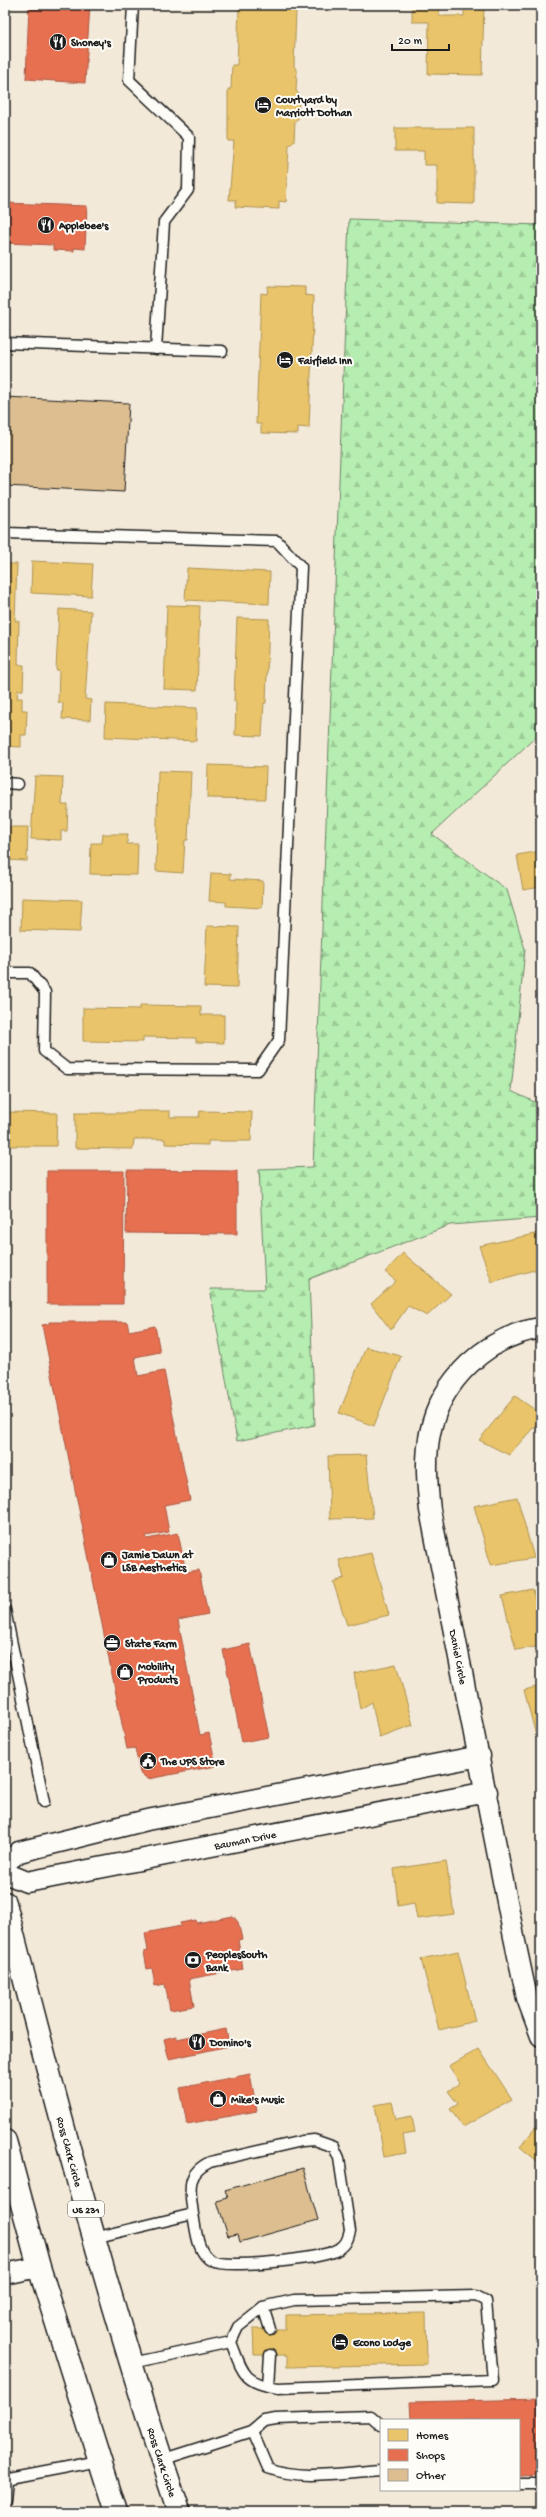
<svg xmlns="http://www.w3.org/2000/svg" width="546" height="2517" viewBox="0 0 546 2517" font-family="'Gochi Hand',sans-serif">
<defs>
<pattern id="forest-firs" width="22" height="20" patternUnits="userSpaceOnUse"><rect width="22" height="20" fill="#b6edb0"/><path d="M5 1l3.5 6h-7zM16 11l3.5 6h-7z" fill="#9ccb97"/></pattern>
</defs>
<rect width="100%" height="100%" fill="#f3e9d8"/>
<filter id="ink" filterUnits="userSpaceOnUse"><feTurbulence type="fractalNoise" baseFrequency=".025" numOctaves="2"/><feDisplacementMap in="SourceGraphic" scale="8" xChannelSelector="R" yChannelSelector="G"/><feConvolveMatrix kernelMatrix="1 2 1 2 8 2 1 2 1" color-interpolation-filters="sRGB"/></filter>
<g filter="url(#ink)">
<!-- forest -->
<polygon fill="url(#forest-firs)" stroke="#698466" points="349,219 541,225 541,732 432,834 507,890 525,949 511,1091 541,1105 541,1218 450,1225 309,1279 315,1425 237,1441 210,1289 265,1289 259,1169 313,1167"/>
<!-- homes -->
<g fill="#e9c46a" stroke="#ac9253">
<polygon points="246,5 291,5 291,10 296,10 294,66 297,71 296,91 299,94 298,119 295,121 294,142 289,145 286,202 279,201 279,209 235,207 236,200 229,200 234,141 228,141 228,89 231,89 232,65 237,65 239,7 246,8"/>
<polygon points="412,5 439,5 439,16 464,16 464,5 484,5 482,75 428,74 429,22 412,22"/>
<polygon points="395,128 474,128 474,204 437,203 437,165 424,165 424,151 395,151"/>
<polygon points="268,286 305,287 305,295 314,296 309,428 298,427 298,434 261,433 261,424 256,424 261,293 267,294"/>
<polygon points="32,561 93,564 91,596 31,593"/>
<polygon points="5,564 17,564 15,621 19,621 18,665 24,665 23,690 18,690 17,698 22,698 22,710 27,710 26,735 21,735 21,747 5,746"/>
<polygon points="187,568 270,572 269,604 185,600"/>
<polygon points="167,605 200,606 197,690 164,689"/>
<polygon points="59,609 91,611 85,699 91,700 90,720 62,719 63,703 58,702 59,670 56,670"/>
<polygon points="237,618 269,619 266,703 264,703 262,736 235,735 236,701 234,701"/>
<polygon points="106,704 197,708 196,741 105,737"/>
<polygon points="208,765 266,767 265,799 207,798"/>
<polygon points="158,771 191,772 188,840 185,840 183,873 156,871"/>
<polygon points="35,776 63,777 62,805 68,805 67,831 61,831 61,840 31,839"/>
<polygon points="541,822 541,843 538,823"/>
<polygon points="5,827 28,827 27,861 5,860"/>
<polygon points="103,834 128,834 127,844 138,844 137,875 90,874 91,843 102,843"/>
<polygon points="541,851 541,887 523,890 517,855"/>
<polygon points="211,873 231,874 230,879 263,881 262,908 226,906 226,902 209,901"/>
<polygon points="5,874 7,874 6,935 5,935"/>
<polygon points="22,898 82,900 80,932 21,930"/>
<polygon points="207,926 239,927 237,988 204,987"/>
<polygon points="140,1005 201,1006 201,1015 224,1015 224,1043 196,1042 196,1038 143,1037 143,1042 83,1041 83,1008 140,1009"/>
<polygon points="133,1111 170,1111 170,1117 199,1117 200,1111 252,1112 251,1141 208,1141 208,1145 165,1144 165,1139 134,1139 133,1149 75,1148 75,1113 133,1113"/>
<polygon points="5,1112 57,1113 56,1146 5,1146"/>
<polygon points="539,1233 541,1268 492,1282 479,1246"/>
<polygon points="403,1253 451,1294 427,1316 408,1306 391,1330 371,1304 396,1281 385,1272"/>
<polygon points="366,1347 401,1356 374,1426 339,1413"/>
<polygon points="515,1396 541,1414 541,1419 509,1455 479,1440"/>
<polygon points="366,1455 373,1518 330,1519 328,1456"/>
<polygon points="517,1497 534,1558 491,1565 474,1506"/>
<polygon points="371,1553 389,1615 347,1625 333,1582 344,1578 339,1560"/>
<polygon points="533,1590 541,1630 541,1646 516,1650 502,1596"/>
<polygon points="396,1664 413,1725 379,1737 372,1702 360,1709 354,1673"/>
<polygon points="541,1686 541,1746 539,1747 524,1690"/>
<polygon points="446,1861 454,1914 417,1919 414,1903 398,1906 394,1869"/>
<polygon points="458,1951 475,2021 439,2030 421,1959"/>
<polygon points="479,2049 512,2099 463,2127 450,2109 458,2104 448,2091 460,2083 449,2066"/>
<polygon points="392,2102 396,2119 412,2116 415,2133 403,2135 406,2153 384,2157 375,2105"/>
<polygon points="535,2128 541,2132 541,2164 520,2147"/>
<polygon points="426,2313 427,2364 287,2367 287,2355 254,2355 253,2329 286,2329 286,2315"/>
</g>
<!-- shops -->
<g fill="#e76f51" stroke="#aa5641">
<polygon points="29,5 90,5 85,83 26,79"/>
<polygon points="5,203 87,206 85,249 74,248 74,251 53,250 53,245 5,243"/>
<polygon points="127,1170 237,1171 237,1234 126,1233"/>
<polygon points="47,1171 124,1171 123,1304 47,1304"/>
<polygon points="49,1322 127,1322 129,1331 155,1326 160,1352 135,1357 138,1376 164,1371 190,1500 164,1505 169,1532 146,1536 147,1539 178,1533 186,1572 199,1570 208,1614 178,1620 200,1735 209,1733 216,1766 148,1779 140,1773 135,1748 127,1749 42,1325 49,1324"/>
<polygon points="250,1644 269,1737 242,1742 223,1650"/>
<polygon points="233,1916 238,1922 242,1939 238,1940 243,1969 189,1979 194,2006 170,2010 165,1984 155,1986 152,1968 147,1969 144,1952 148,1951 145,1933 181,1926 180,1923 196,1920 197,1923"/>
<polygon points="226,2029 229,2046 169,2059 164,2039 176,2036 177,2039"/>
<polygon points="250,2074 257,2111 187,2124 180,2088"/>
<polygon points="541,2399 541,2475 519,2476 519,2420 411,2420 410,2402"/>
</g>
<!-- building -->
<g fill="#dcbe90" stroke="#1c1c1c">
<polygon points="5,397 129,403 124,492 5,486"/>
<polygon points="303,2168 318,2220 240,2242 238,2234 228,2236 217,2201 228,2198 225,2190"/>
</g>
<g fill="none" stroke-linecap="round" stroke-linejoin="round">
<defs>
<g id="service">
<polyline points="133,5 129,80 189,137 188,190 164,222 156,349"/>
<polyline points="5,343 222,351"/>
<polyline points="5,533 277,541 301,567 279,1040 258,1070 67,1069 44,1051 45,992 30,973 5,973"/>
<polyline points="5,783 18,784"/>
<polyline points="5,1610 44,1802"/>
<path d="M94,2238l99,-24c3,15 4,40 19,47 16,8 112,-2 127,-12 7,-4 9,-10 11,-18l-11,-73 -5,-11 -20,-7 -12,1 -92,21c-25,12 -20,28 -17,52"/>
<path d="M476,2296l10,5 7,79 -215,8c-35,-5 -35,-15 -47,-46l7,-15 25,-20 31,-7z"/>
<polyline points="263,2307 270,2329"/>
<polyline points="131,2363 231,2342"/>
<polyline points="268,2386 270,2355"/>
<path d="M252,2431l16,37c34,13 77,4 113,2"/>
<polyline points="161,2460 252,2431 264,2421 276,2419 371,2416 381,2425"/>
<polyline points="5,2479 99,2461"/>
<polyline points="519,2484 541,2484"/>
<polyline points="5,2501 7,2479"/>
</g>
<g id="minor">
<path id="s1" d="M541,1328c-54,8 -100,52 -111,105 -5,26 -3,51 0,77l84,427 13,61 14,38"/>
<polyline points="5,1863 19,1852 147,1820 480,1756"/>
<path id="s2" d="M5,1873l22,9 460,-90"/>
<polyline points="5,2274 39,2267"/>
</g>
<g id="trunk">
<path id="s3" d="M5,1903c52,205 106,409 174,609"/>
<polyline points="5,2141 39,2267 116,2512"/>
</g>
</defs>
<!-- service casing -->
<use href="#service" stroke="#1c1c1c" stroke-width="13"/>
<!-- minor casing -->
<use href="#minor" stroke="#1c1c1c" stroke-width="23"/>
<!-- trunk casing -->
<use href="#trunk" stroke="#1c1c1c" stroke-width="25"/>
<!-- service -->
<use href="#service" stroke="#fdfcf7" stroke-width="10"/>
<!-- minor -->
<use href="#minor" stroke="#fdfcf7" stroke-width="20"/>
<!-- trunk -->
<use href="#trunk" stroke="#fdfcf7" stroke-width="22"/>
</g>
</g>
<!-- icons -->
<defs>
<symbol id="restaurant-disc" viewBox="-11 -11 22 22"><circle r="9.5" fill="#1c1c1c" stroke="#fdfcf7"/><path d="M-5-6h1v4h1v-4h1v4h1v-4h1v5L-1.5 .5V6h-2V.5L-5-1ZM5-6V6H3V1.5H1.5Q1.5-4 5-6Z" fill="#fff"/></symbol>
<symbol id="hotel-disc" viewBox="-11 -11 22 22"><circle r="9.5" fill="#1c1c1c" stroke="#fdfcf7"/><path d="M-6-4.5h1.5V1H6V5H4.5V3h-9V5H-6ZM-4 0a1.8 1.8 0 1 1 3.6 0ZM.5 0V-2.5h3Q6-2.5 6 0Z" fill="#fff"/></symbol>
<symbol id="shop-disc" viewBox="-11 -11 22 22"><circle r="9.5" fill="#1c1c1c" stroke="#fdfcf7"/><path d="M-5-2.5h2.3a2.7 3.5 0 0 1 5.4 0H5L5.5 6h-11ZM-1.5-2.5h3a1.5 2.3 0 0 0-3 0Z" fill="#fff"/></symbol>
<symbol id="office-disc" viewBox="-11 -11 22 22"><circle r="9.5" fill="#1c1c1c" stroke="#fdfcf7"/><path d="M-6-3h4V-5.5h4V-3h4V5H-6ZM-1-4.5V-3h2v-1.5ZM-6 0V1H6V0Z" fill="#fff"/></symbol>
<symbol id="civic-disc" viewBox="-11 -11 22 22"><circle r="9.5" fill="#1c1c1c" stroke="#fdfcf7"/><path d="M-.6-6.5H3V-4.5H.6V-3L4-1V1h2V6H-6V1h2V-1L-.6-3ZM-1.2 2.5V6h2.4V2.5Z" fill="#fff"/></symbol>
<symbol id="bank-disc" viewBox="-11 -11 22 22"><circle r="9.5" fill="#1c1c1c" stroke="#fdfcf7"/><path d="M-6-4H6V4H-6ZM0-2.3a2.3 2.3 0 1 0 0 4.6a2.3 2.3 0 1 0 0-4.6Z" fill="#fff"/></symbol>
</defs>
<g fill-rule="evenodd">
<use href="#restaurant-disc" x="48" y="32" width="20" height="20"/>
<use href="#hotel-disc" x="253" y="95" width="20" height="20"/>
<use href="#restaurant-disc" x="36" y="215" width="20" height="20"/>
<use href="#hotel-disc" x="275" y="350" width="20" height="20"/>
<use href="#shop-disc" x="99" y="1550" width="20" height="20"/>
<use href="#office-disc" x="102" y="1633" width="20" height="20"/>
<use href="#shop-disc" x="115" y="1662" width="20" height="20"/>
<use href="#civic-disc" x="138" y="1751" width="20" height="20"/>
<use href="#bank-disc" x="183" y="1950" width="20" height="20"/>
<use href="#restaurant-disc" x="187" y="2032" width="20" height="20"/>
<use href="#shop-disc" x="208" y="2089" width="20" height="20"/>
<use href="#hotel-disc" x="330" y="2332" width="20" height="20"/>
</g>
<g text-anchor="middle" stroke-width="4" stroke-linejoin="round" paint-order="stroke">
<!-- shield labels -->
<rect fill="#fdfcf7" stroke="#605f5e" stroke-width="1" x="68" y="2201" width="36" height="16" rx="3"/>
<g font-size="10" font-weight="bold" fill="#1c1c1c">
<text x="86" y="2213">US 231</text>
</g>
<!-- poi labels -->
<g font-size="11" font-weight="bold" fill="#1c1c1c" stroke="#fdfcf7" text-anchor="start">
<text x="71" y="46">Shoney's</text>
<text x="276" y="103">Courtyard by<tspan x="276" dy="13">Marriott Dothan</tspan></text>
<text x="59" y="229">Applebee's</text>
<text x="298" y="364">Fairfield Inn</text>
<text x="122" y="1558">Jamie Dawn at<tspan x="122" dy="13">LSB Aesthetics</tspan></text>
<text x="125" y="1647">State Farm</text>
<text x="138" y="1670">Mobility<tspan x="138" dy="13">Products</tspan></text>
<text x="161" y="1765">The UPS Store</text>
<text x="206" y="1958">PeoplesSouth<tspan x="206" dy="13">Bank</tspan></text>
<text x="210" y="2046">Domino's</text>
<text x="231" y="2103">Mike's Music</text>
<text x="353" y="2346">Econo Lodge</text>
</g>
<!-- street labels -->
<g font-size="11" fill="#1c1c1c" stroke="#fdfcf7">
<text dy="4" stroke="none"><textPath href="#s1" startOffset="389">Daniel Circle</textPath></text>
<text dy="4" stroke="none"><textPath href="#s2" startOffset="246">Bauman Drive</textPath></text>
<text dy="4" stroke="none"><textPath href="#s3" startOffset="257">Ross Clark Circle</textPath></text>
<text dy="4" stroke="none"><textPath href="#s3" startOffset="581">Ross Clark Circle</textPath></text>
</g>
</g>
<!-- margin -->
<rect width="546" height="2517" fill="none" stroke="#fdfcf7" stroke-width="20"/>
<rect x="10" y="10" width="526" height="2497" fill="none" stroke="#1c1c1c" stroke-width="1.5" filter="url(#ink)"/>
<!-- legend -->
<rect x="380" y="2419" width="140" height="72" fill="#fdfcf7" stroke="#a3a29f"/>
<rect x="388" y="2429" width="20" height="12" fill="#e9c46a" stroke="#a3a29f"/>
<text x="416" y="2439" font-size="12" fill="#1c1c1c">Homes</text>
<rect x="388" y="2449" width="20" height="12" fill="#e76f51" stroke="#a3a29f"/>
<text x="416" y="2459" font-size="12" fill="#1c1c1c">Shops</text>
<rect x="388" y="2469" width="20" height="12" fill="#dcbe90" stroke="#a3a29f"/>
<text x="416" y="2479" font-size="12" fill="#1c1c1c">Other</text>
<!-- scale -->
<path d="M392 44v6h57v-6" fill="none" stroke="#1c1c1c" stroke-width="2"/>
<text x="398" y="44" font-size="12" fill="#1c1c1c" stroke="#fdfcf7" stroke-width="3" paint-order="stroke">20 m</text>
</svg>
